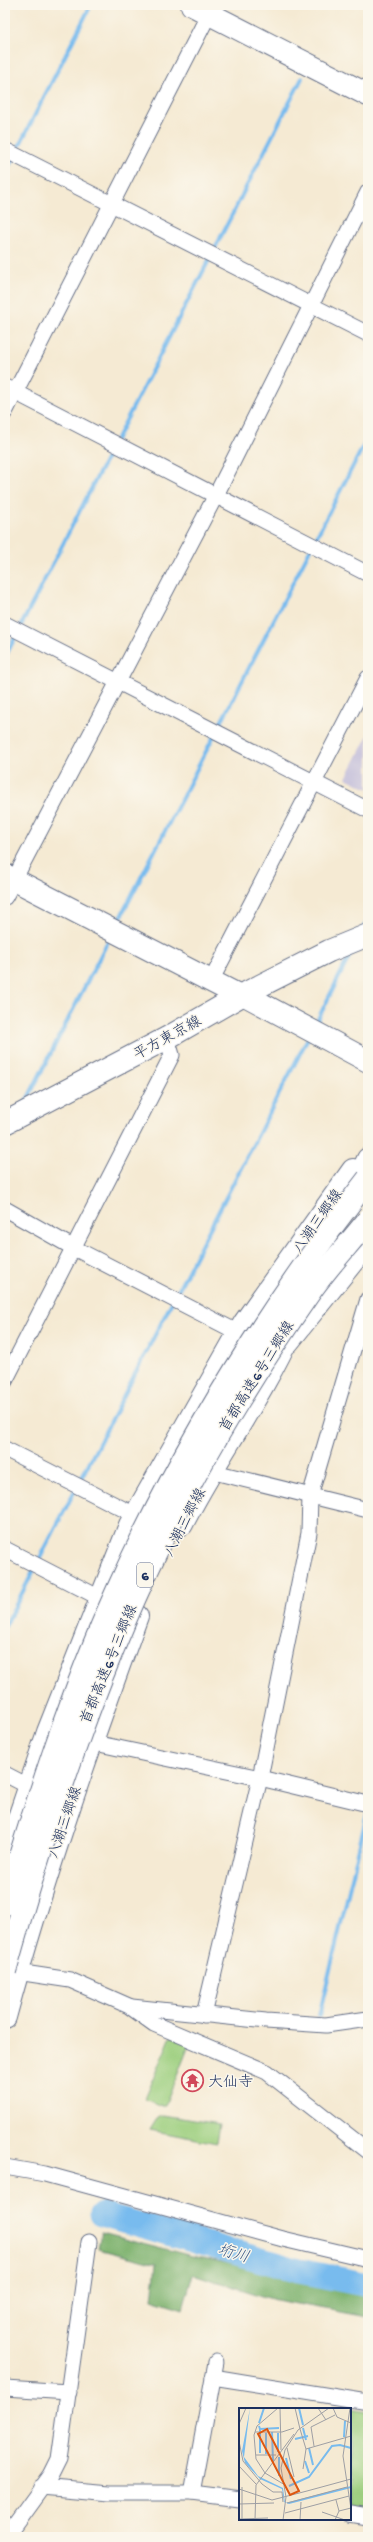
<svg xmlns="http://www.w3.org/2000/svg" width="373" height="2542" viewBox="0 0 373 2542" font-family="'Gochi Hand','Klee One',sans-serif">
<rect width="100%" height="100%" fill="#fbf7ec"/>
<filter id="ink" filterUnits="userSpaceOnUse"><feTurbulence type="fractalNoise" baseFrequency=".025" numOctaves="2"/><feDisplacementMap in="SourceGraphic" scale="8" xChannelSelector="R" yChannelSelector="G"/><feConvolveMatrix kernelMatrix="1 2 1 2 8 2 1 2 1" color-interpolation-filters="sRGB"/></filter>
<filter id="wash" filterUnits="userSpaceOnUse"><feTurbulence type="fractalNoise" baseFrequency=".012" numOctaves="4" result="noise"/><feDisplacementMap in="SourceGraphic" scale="16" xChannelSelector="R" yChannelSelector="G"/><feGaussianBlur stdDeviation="0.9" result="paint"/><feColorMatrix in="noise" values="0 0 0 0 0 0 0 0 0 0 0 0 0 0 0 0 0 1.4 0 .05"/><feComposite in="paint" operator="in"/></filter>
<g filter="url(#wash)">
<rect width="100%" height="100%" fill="#f5ead3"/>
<!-- industrial -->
<polygon fill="#c5c0da" points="368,735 368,789 346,778"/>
<!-- green -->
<g fill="#9dcf7f" stroke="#5c7f6e">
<polygon points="171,2036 190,2043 165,2106 145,2098"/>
<polygon points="162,2115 220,2124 217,2143 150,2130 158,2117"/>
<polygon points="343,2407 368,2411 368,2512 350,2510 350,2409 342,2409"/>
</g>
<!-- forest -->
<polygon fill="#7eb26e" stroke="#4c7066" points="101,2232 192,2256 368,2291 368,2317 275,2300 193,2274 183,2309 152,2299 156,2264 98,2249"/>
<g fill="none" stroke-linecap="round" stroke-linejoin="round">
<!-- stream -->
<g stroke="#78bbee" stroke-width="4">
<polyline points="16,152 91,5"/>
<polyline points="5,173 13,158"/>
<polyline points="213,252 302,78"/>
<polyline points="116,440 210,258"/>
<polyline points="5,657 113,446"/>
<polyline points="116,926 368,437"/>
<polyline points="363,929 368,919"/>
<polyline points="315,1025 353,949"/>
<polyline points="25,1104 110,937"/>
<polyline points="5,1141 11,1129"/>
<polyline points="38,1562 309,1036"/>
<polyline points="5,1626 35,1568"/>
<polyline points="319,2016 368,1810"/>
</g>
<!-- river -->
<polyline stroke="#78bbee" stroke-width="25" points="102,2214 299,2271 368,2285"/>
</g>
</g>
<g filter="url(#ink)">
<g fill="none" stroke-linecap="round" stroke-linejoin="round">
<defs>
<g id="street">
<polyline points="5,150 368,334"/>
<polyline points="5,387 368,574"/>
<polyline points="5,412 213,6"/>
<polyline points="5,624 368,810"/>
<polyline points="5,897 216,495 368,192"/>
<polyline points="211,981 368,678"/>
<polyline points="5,1209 74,1248 239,1333"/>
<polyline points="290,1345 368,1248"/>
<polyline points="5,1381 172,1055 167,1038"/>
<polyline points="5,1449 135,1515"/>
<polyline points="210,1471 368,1510"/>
<polyline points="5,1549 100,1598"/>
<polyline points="90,1742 260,1778 368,1804"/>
<polyline points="5,1774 28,1786"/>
<polyline points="17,1972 70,1980 129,2006 154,2024 267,2072 368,2151"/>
<polyline points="132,2007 266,2021 326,2025 368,2019"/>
<polyline points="204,2015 260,1778 309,1533 310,1496 368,1299"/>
<polyline points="5,2167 45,2174 283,2239 368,2259"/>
<polyline points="213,2377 368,2402"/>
<polyline points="5,2388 69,2392"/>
<polyline points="41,2487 110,2493 192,2493 240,2499"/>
<polyline points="192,2493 216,2362"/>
<polyline points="350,2514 368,2517"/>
<polyline points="6,2537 51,2475 59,2459 89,2242"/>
</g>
<g id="secondary">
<polyline points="192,5 368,95"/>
<polyline points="5,875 240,996"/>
<polyline points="243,994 368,1061"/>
<polyline points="5,1123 167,1038 240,996 329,951 368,935"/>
<polyline points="351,1196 368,1159"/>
<path d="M182,1524c34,-67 80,-128 110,-196"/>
<polyline points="5,1859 48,1732 130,1525 245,1322 353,1170"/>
<path d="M5,2017c37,-136 83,-268 132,-401"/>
</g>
</defs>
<!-- street casing -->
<use href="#street" stroke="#677087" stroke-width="17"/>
<!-- secondary casing -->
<use href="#secondary" stroke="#677087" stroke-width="24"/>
<!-- street -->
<use href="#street" stroke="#fff" stroke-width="15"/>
<!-- secondary -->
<use href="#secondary" stroke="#fff" stroke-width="22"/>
<defs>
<g id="highway-bridge">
<path d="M5,1904c33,-106 66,-212 112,-313 66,-147 152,-284 251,-412"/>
<path d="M5,1971c40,-143 87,-286 152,-421 43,-91 97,-178 155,-261 17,-24 38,-46 56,-69"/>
</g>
</defs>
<!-- highway-bridge casing -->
<use href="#highway-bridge" stroke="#677087" stroke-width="24" stroke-linecap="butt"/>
<!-- highway-bridge -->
<use href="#highway-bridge" stroke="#fff" stroke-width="22"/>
</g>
</g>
<!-- icons -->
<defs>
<symbol id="temple-ring" viewBox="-11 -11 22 22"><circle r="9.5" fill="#fbf7ec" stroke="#d1495b" stroke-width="1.5"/><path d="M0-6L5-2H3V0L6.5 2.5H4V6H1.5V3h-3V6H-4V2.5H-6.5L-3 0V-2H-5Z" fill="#d1495b"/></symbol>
</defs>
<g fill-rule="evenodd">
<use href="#temple-ring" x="180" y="2068" width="25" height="25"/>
</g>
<g text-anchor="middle" stroke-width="3" stroke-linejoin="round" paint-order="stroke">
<!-- shield labels -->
<rect fill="#fbf7ec" stroke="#5e6b89" stroke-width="1" x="137" y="1563" width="16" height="24" rx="3"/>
<g font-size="14" font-weight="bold" fill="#1b2f5e">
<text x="145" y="1580">6</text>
</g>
<!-- street labels -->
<g font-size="15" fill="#1b2f5e" stroke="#fbf7ec">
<text transform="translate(167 1037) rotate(-29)" y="5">平方東京線</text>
<text transform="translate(317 1221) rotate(-55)" y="5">八潮三郷線</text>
<text transform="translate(256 1376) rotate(-58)" y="5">首都高速6号三郷線</text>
<text transform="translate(184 1522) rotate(-63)" y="5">八潮三郷線</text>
<text transform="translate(108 1664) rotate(-68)" y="5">首都高速6号三郷線</text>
<text transform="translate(64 1822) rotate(-71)" y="5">八潮三郷線</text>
</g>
<!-- poi labels -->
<g font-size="15" fill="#1b2f5e" stroke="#fbf7ec" text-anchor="start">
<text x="208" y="2086">大仙寺</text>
</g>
<!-- water labels -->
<g font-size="16" font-style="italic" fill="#375989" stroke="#fbf7ec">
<text transform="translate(234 2252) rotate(16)" y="6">垳川</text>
</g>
</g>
<!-- overview -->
<g transform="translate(239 2408)">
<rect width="112" height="112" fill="#f5ead3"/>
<path d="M11,0l-6,49 14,19 25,12 2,15 66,-17v2l-62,16 -5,-2 -2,-13 -22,-10 -15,-16 -3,-12z" fill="#78bbee"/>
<path fill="none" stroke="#78bbee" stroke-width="2" d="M60,0l4,17M20,15l5,-15M20,18l1,3 19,-1M64,20l3,12M21,21v24M33,24l1,29M27,25v21M39,25v19M105,29l1,-16M56,31l13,-3M70,40l4,17M40,49v19M47,50l5,21M66,53l4,12M50,78l20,-9 23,-31 8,-1 11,3"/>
<path fill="none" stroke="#9e9fa4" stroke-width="1" d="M41,0l1,42M56,0l5,21M79,0l8,12M94,0l4,9 14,6M111,0l-7,48 8,53M0,16l7,-16M61,21l6,20 -3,20M16,24h27l12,-4M0,33l4,20 19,23 11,8h9l1,10M75,38l-3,-19 24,-12M48,40l7,29M67,41l45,-13M17,47h20M0,58l17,18M26,65l-9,-14 -2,-24 3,-9 21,-18M26,65l20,12M0,81l33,11M68,83l44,-12M33,92l35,-9M48,95l60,-16M0,96l35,-1M100,103l12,-3M83,104l23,8M46,105l64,-17M0,111l29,-1M3,111v-32M16,112l1,-35 38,-51M44,112l3,-23 -5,-29 4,-18 13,-20 31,-22M61,112l1,-18M96,112l4,-9 -3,-11"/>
<path fill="#de5710" fill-opacity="0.15" stroke="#de5710" stroke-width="2" d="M28,21l32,62 -9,4 -32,-61z"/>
<rect width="112" height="112" fill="none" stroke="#1b2f5e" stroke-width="2"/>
</g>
<!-- margin -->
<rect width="373" height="2542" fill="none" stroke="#fbf7ec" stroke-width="20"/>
</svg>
